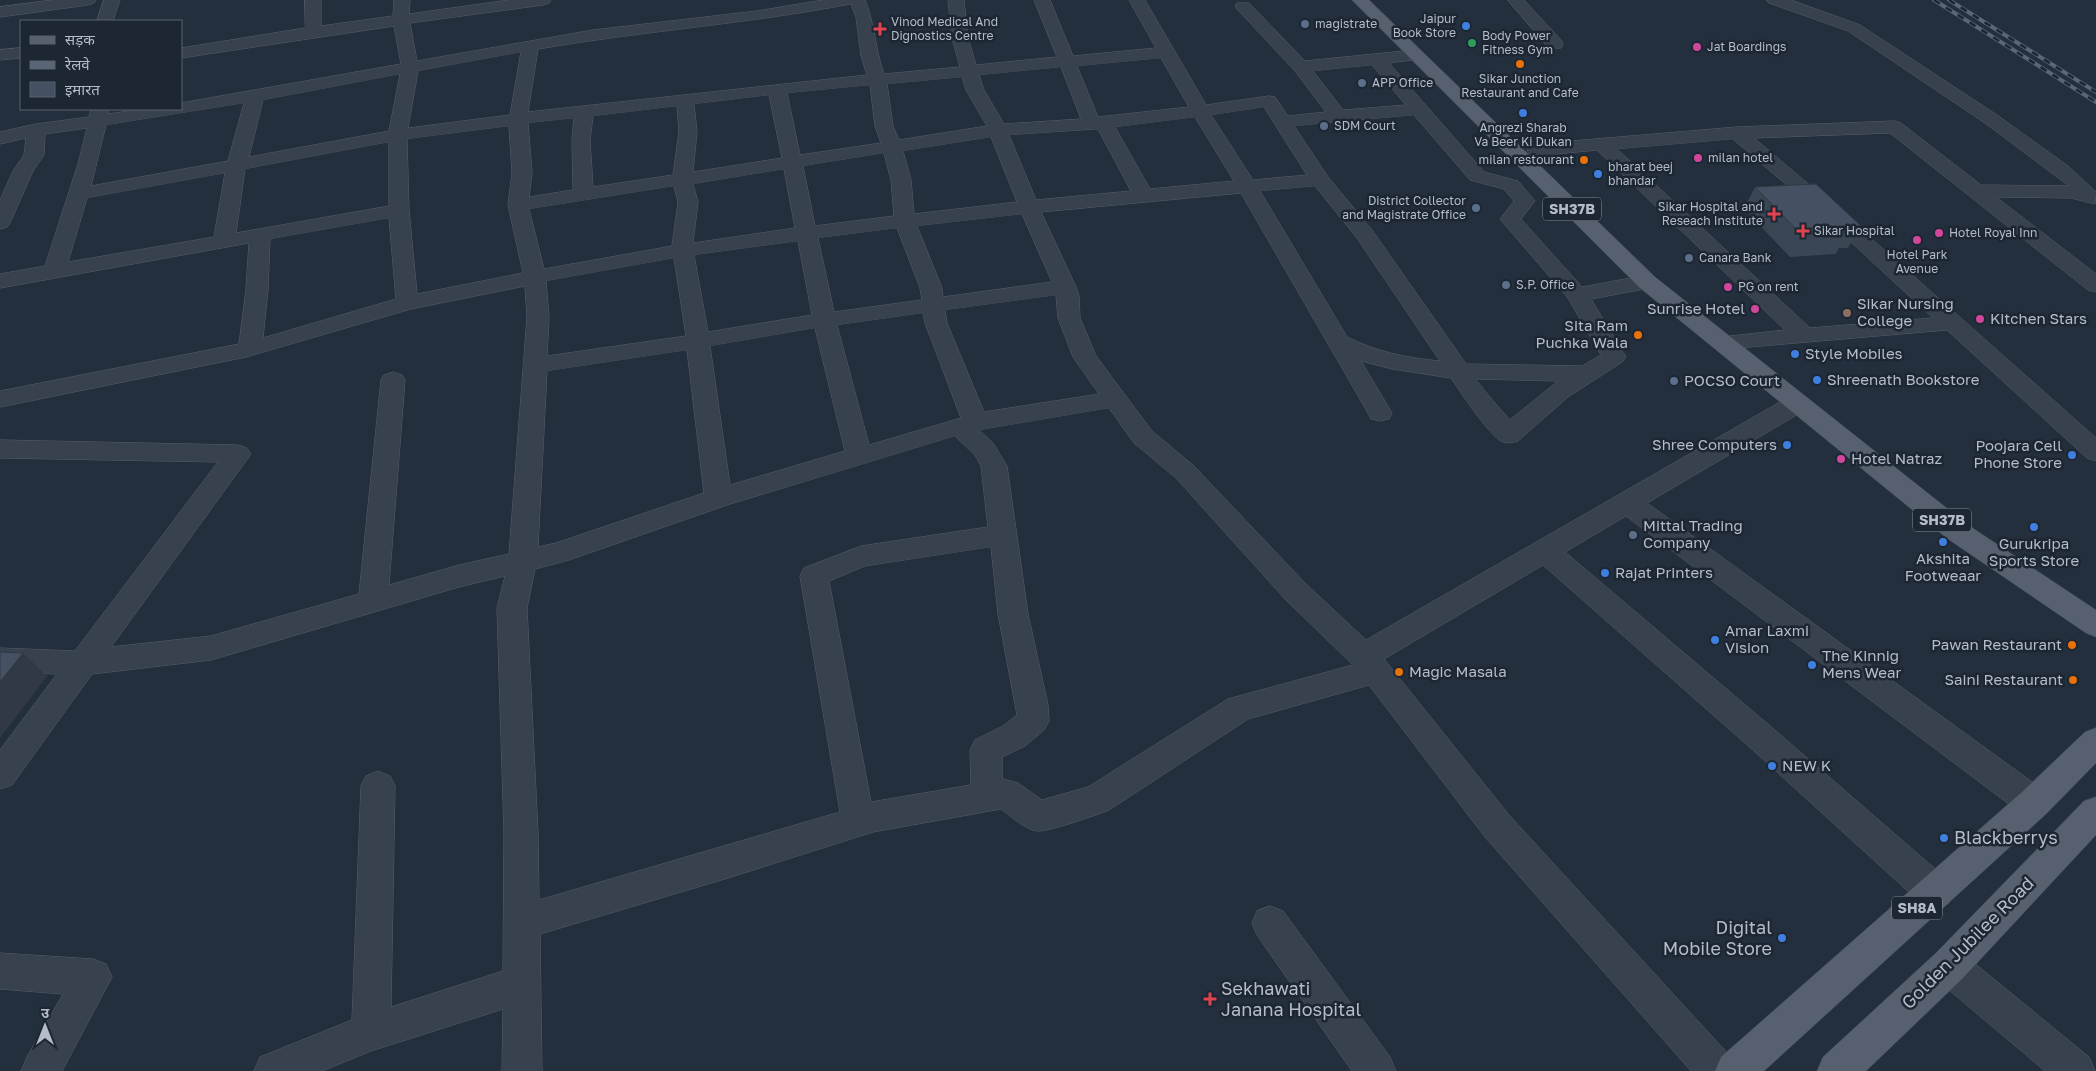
<svg xmlns="http://www.w3.org/2000/svg" width="2096" height="1071" viewBox="0 0 2096 1071" font-family="'Golos Text','Noto Sans Devanagari',sans-serif">
<rect width="100%" height="100%" fill="#242f3e"/>
<g fill="none" stroke-linecap="round" stroke-linejoin="round">
<defs>
<g id="minor">
<polygon points="53,0 96,0 94,3 88,5 0,17 0,7"/>
<polygon points="104,0 120,0 113,21 97,21"/>
<path d="M305,0h16v26l72,-10 1,-16h16l-1,14 100,-14h42l-2,3 -6,2 -133,18 7,38 176,-31 164,-19 66,-11h42c10,24 10,49 19,74l76,-7 -8,-29 -4,-38h16l4,38 8,27 81,-8 -23,-57h16l23,56 83,-8 -27,-48h16l61,105 63,-9 6,1 13,19 38,-4 -31,-41 -58,-62 -2,-3 2,-3h12l56,58 109,-11 6,1 2,4 -2,4 -31,4 95,109 34,9 17,20 -14,18 61,68 65,-12 8,2 3,5 -3,5 -64,12 35,58 -4,5 -54,35 -50,44c-6,2 -13,3 -19,-1 -16,-13 -36,-45 -48,-62l-59,-9 -31,-8 31,52 -3,6 -9,2 -9,-2 -3,-6 -127,-220 -200,19 35,75 3,9 1,22 16,38 56,75 42,35 111,117 61,57 421,-242 9,-2 9,2 3,6 -3,6 -158,93 399,289 5,11 -5,11 -12,4 -12,-4 -396,-298 -61,36 211,179 172,149 5,12 -5,12 -13,5 -13,-5 -168,-153 -211,-186 -159,94 125,156 222,242 6,14h-46l-206,-234 -116,-152 -121,34 -139,91c-12,5 -62,22 -71,21 -13,-1 -27,-15 -37,-22l-128,23 -145,46 -188,56 2,137h-40l1,-62 -132,42 -49,20h-68l6,-14 92,-37 9,-234 5,-10 12,-5 12,5 5,10 -4,221 112,-36 1,-138 -7,-225 8,-32 -46,11 -248,73 -119,14 -80,111 -12,4v-39l57,-76 -57,-2v-24l75,3 143,-189 -218,-4v-18l238,5 9,3 4,6 -140,193 100,-11 148,-42 22,-214 3,-5 9,-3 9,3 3,5 -16,205 70,-20 50,-11 18,-237 -2,-31 -114,23 -165,48 -246,50v-16l239,-47 7,-55 3,-46 -249,45v-14l45,-8 33,-102 9,-36 -42,6 -1,21 -11,16 -23,52 -3,4 -7,2v-29l13,-29 11,-16 2,-17 -26,6v-12l36,-8 53,-7 2,-8h18l-1,5 36,-5h37v-6l220,-39 -7,-38 -213,32v-10l124,-20zM851,4l5,13 5,39 6,19 -339,37 10,-63c104,-18 209,-25 313,-45zM521,52l-11,63 -102,13 10,-57zM1161,58l28,49 -91,10 -21,-51zM1372,65l34,40 -63,5 -30,-39zM1061,67l20,52 -77,5 -20,-34 -5,-15zM400,74l-11,57 -140,26 14,-57zM962,77l4,13 21,36 -88,14 -6,-14 -6,-42zM870,85l5,41 6,17 -81,12 -13,-62zM769,95l13,63 -89,14 4,-40 -3,-28zM244,103l-16,58 -137,25 15,-61zM677,106l2,26 -6,43 -80,12 -3,-47 3,-24zM1264,107l43,68 -54,5 -42,-65zM1414,115l56,65 34,9 10,12 -14,18 68,79 33,57 -19,11 -116,-2 -94,-134 -44,-53 -34,-51zM1195,117l39,64 -84,8 -35,-62zM574,118l-2,22 1,50 -44,7 3,-24 -4,-50zM509,126l3,47 -4,32 15,68 -106,21 -8,-84 -2,-71zM1095,129h3l33,62 -95,9 -27,-65zM991,137l26,65 -103,12 -3,-34 -8,-29zM389,142v64l-153,27 9,-64zM884,153l7,27 3,36 -79,10 -12,-60zM784,169l11,59 -102,15 5,-41 -5,-18zM225,173l-11,64 -146,25 19,-64zM674,186l4,16 -6,44 -128,23 -15,-60zM1315,186l42,52 83,123c-33,-3 -63,-9 -93,-24l-87,-146zM1022,214l30,68 -109,15 -1,-9 -25,-62zM389,218l7,81 -133,39 5,-49 2,-50zM897,228l23,60 2,12 -88,12 -16,-74zM798,241l14,74 -104,17 -14,-77zM674,258l12,78 -139,20 2,-39 -3,-36zM1056,295l2,23 15,39 26,37 -115,18 -37,-89 -2,-13zM923,313l2,10 36,95 -92,27 -32,-120zM815,328l30,123 -115,34 -20,-139zM687,350l17,143 -148,50 -18,4 9,-176zM1476,379l82,2 -48,39 -22,-25zM1109,408l25,35 42,35 109,121 68,66 -125,34 -140,88 -46,13 -24,-17 -15,-4 -1,-2v-20l23,-11 19,-16 5,-9 -1,-16 -20,-91 -21,-148 -14,-23 -14,-13zM955,436l20,19 6,11 7,61 -127,19 -57,22 -4,8 40,236 -301,88 -1,-67 -11,-225 8,-39 34,-9 158,-55zM991,547l7,67 19,101 -14,11 -28,14 -5,10 1,35 -100,17 -42,-221 36,-15z"/>
<polygon points="1508,0 1524,0 1561,40 1563,44 1561,48 1549,48"/>
<path d="M1767,0h24l69,25 137,90 71,51 28,26 -1,12 -24,-6 -75,-1 100,77v18l-8,-2 -198,-157 -136,5 85,72 257,228v23l-9,-3 -140,-128 -209,18 -8,-2 -4,-5 4,-5 55,-6 -188,-180 -61,6 -7,-2 -2,-4 2,-4 7,-2 201,-17 157,-6 7,2 80,62 88,1 -84,-63 -137,-92 -79,-28zM1733,139l92,79 108,100 -123,10 -193,-179z"/>
<polygon points="21,48 21,58 0,60 0,50"/>
<polygon points="1270,906 1283,911 1390,1057 1396,1071 1352,1071 1257,935 1252,923 1257,911"/>
<polygon points="1949,948 1962,953 2089,1057 2095,1071 2045,1071 1936,979 1930,966 1936,953"/>
<polygon points="0,953 93,959 106,964 112,977 62,1071 21,1071 27,1057 63,994 0,989"/>
</g>
<g id="major">
<polygon points="1352,0 1369,0 1655,277 1968,525 2096,610 2096,637 2086,633 1948,539 1639,287"/>
<polygon points="2096,728 2096,763 2046,814 1764,1071 1715,1071 1721,1057 2022,792 2085,732"/>
<polygon points="2096,797 2096,835 1962,979 1866,1071 1817,1071 1823,1057 1936,953 2084,801"/>
</g>
</defs>
<!-- minor casing -->
<use href="#minor" stroke="#565f6c" stroke-width="1"/>
<!-- major casing -->
<use href="#major" stroke="#414a57" stroke-width="1"/>
<!-- minor -->
<use href="#minor" fill="#38414e" fill-rule="evenodd"/>
<!-- major -->
<use href="#major" fill="#56606e" fill-rule="evenodd"/>
<defs>
<g id="rail">
<polyline points="1934,0 2096,102"/>
<polyline points="1949,0 2096,92"/>
</g>
</defs>
<!-- rail casing -->
<use href="#rail" stroke="#5a6575" stroke-width="4"/>
<!-- rail -->
<use href="#rail" stroke="#1d2633" stroke-width="2.5" stroke-dasharray="7" stroke-linecap="butt"/>
</g>
<!-- wall -->
<polygon fill="#3b4654" points="1755,187 1861,226 1848,248 1839,248 1836,254 1790,257 1744,209"/>
<!-- shaded-wall -->
<polygon fill="#303945" points="23,653 47,676 0,738 0,682"/>
<!-- building -->
<g fill="#455162" stroke="#303945">
<polygon points="1816,184 1861,226 1844,227 1849,232 1802,235 1755,187"/>
<polygon points="0,652 23,653 0,682"/>
</g>
<!-- markers -->
<g fill="#5c6f8a" stroke="#1d2633" stroke-width="2">
<circle cx="1305" cy="24" r="5"/>
<circle cx="1362" cy="83" r="5"/>
<circle cx="1324" cy="126" r="5"/>
<circle cx="1476" cy="208" r="5"/>
<circle cx="1689" cy="258" r="5"/>
<circle cx="1506" cy="285" r="5"/>
<circle cx="1674" cy="381" r="5"/>
<circle cx="1633" cy="535" r="5"/>
</g>
<g fill="#3f7fe0" stroke="#1d2633" stroke-width="2">
<circle cx="1466" cy="26" r="5"/>
<circle cx="1523" cy="113" r="5"/>
<circle cx="1598" cy="174" r="5"/>
<circle cx="1795" cy="354" r="5"/>
<circle cx="1817" cy="380" r="5"/>
<circle cx="1787" cy="445" r="5"/>
<circle cx="2072" cy="455" r="5"/>
<circle cx="2034" cy="527" r="5"/>
<circle cx="1943" cy="542" r="5"/>
<circle cx="1605" cy="573" r="5"/>
<circle cx="1715" cy="640" r="5"/>
<circle cx="1812" cy="665" r="5"/>
<circle cx="1772" cy="766" r="5"/>
<circle cx="1944" cy="838" r="5"/>
<circle cx="1782" cy="938" r="5"/>
</g>
<g fill="#e0444e" stroke="#1d2633" stroke-width="2">
<path d="M877.5 21.5h5v5h5v5h-5v5h-5v-5h-5v-5h5z"/>
<path d="M1771.5 206.5h5v5h5v5h-5v5h-5v-5h-5v-5h5z"/>
<path d="M1800.5 223.5h5v5h5v5h-5v5h-5v-5h-5v-5h5z"/>
<path d="M1207.5 991.5h5v5h5v5h-5v5h-5v-5h-5v-5h5z"/>
</g>
<circle fill="#2e9e5b" stroke="#1d2633" stroke-width="2" cx="1472" cy="43" r="5"/>
<g fill="#d1479c" stroke="#1d2633" stroke-width="2">
<circle cx="1697" cy="47" r="5"/>
<circle cx="1698" cy="158" r="5"/>
<circle cx="1939" cy="233" r="5"/>
<circle cx="1917" cy="240" r="5"/>
<circle cx="1728" cy="287" r="5"/>
<circle cx="1755" cy="309" r="5"/>
<circle cx="1980" cy="319" r="5"/>
<circle cx="1841" cy="459" r="5"/>
</g>
<g fill="#e8710a" stroke="#1d2633" stroke-width="2">
<circle cx="1520" cy="64" r="5"/>
<circle cx="1584" cy="160" r="5"/>
<circle cx="1638" cy="335" r="5"/>
<circle cx="2072" cy="645" r="5"/>
<circle cx="1399" cy="672" r="5"/>
<circle cx="2073" cy="680" r="5"/>
</g>
<circle fill="#8d6e63" stroke="#1d2633" stroke-width="2" cx="1847" cy="313" r="5"/>
<g text-anchor="middle" stroke-width="5" stroke-linejoin="round" paint-order="stroke">
<!-- far-poi labels -->
<g font-size="12" fill="#b4bcc9" stroke="#1d2633" text-anchor="start">
<text x="1456" y="23" text-anchor="end">Jaipur<tspan x="1456" dy="14">Book Store</tspan></text>
<text x="891" y="26">Vinod Medical And<tspan x="891" dy="14">Dignostics Centre</tspan></text>
<text x="1315" y="28">magistrate</text>
<text x="1482" y="40">Body Power<tspan x="1482" dy="14">Fitness Gym</tspan></text>
<text x="1707" y="51">Jat Boardings</text>
<text x="1520" y="83" text-anchor="middle">Sikar Junction<tspan x="1520" dy="14">Restaurant and Cafe</tspan></text>
<text x="1372" y="87">APP Office</text>
<text x="1334" y="130">SDM Court</text>
<text x="1523" y="132" text-anchor="middle">Angrezi Sharab<tspan x="1523" dy="14">Va Beer Ki Dukan</tspan></text>
<text x="1708" y="162">milan hotel</text>
<text x="1574" y="164" text-anchor="end">milan restourant</text>
<text x="1608" y="171">bharat beej<tspan x="1608" dy="14">bhandar</tspan></text>
<text x="1466" y="205" text-anchor="end">District Collector<tspan x="1466" dy="14">and Magistrate Office</tspan></text>
<text x="1763" y="211" text-anchor="end">Sikar Hospital and<tspan x="1763" dy="14">Reseach Institute</tspan></text>
<text x="1814" y="235">Sikar Hospital</text>
<text x="1949" y="237">Hotel Royal Inn</text>
<text x="1917" y="259" text-anchor="middle">Hotel Park<tspan x="1917" dy="14">Avenue</tspan></text>
<text x="1699" y="262">Canara Bank</text>
<text x="1516" y="289">S.P. Office</text>
<text x="1738" y="291">PG on rent</text>
</g>
<!-- shield labels -->
<g fill="#1d2633" stroke="#878f9c" stroke-width="1">
<rect x="1543" y="197.5" width="58" height="23" rx="4"/>
<rect x="1913" y="508.5" width="58" height="23" rx="4"/>
<rect x="1892" y="896.5" width="50" height="23" rx="4"/>
</g>
<g font-size="14" font-weight="bold" fill="#b4bcc9">
<text x="1572" y="214">SH37B</text>
<text x="1942" y="525">SH37B</text>
<text x="1917" y="913">SH8A</text>
</g>
<!-- poi labels -->
<g font-size="15" fill="#b4bcc9" stroke="#1d2633" text-anchor="start">
<text x="1857" y="309">Sikar Nursing<tspan x="1857" dy="17">College</tspan></text>
<text x="1745" y="314" text-anchor="end">Sunrise Hotel</text>
<text x="1990" y="324">Kitchen Stars</text>
<text x="1628" y="331" text-anchor="end">Sita Ram<tspan x="1628" dy="17">Puchka Wala</tspan></text>
<text x="1805" y="359">Style Mobiles</text>
<text x="1827" y="385">Shreenath Bookstore</text>
<text x="1684" y="386">POCSO Court</text>
<text x="1777" y="450" text-anchor="end">Shree Computers</text>
<text x="2062" y="451" text-anchor="end">Poojara Cell<tspan x="2062" dy="17">Phone Store</tspan></text>
<text x="1851" y="464">Hotel Natraz</text>
<text x="1643" y="531">Mittal Trading<tspan x="1643" dy="17">Company</tspan></text>
<text x="2034" y="549" text-anchor="middle">Gurukripa<tspan x="2034" dy="17">Sports Store</tspan></text>
<text x="1943" y="564" text-anchor="middle">Akshita<tspan x="1943" dy="17">Footweaar</tspan></text>
<text x="1615" y="578">Rajat Printers</text>
<text x="1725" y="636">Amar Laxmi<tspan x="1725" dy="17">Vision</tspan></text>
<text x="2062" y="650" text-anchor="end">Pawan Restaurant</text>
<text x="1822" y="661">The Kinnig<tspan x="1822" dy="17">Mens Wear</tspan></text>
<text x="1409" y="677">Magic Masala</text>
<text x="2063" y="685" text-anchor="end">Saini Restaurant</text>
<text x="1782" y="771">NEW K</text>
</g>
<!-- near-poi labels -->
<g font-size="18" fill="#b4bcc9" stroke="#1d2633" text-anchor="start">
<text x="1954" y="844">Blackberrys</text>
<text x="1772" y="934" text-anchor="end">Digital<tspan x="1772" dy="21">Mobile Store</tspan></text>
<text x="1221" y="995">Sekhawati<tspan x="1221" dy="21">Janana Hospital</tspan></text>
</g>
<!-- near-street labels -->
<g font-size="18" fill="#b4bcc9" stroke="#1d2633">
<text transform="translate(1968 943) rotate(-45)" y="6">Golden Jubilee Road</text>
</g>
</g>
<!-- legend -->
<rect x="20" y="20" width="162" height="90" fill="#1d2633" stroke="#59626f"/>
<rect x="30" y="36" width="25" height="8" fill="#56606e" stroke="#59626f"/>
<text x="65" y="45" font-size="15" fill="#b4bcc9">सड़क</text>
<rect x="30" y="61" width="25" height="8" fill="#5a6575" stroke="#59626f"/>
<text x="65" y="70" font-size="15" fill="#b4bcc9">रेलवे</text>
<rect x="30" y="82" width="25" height="15" fill="#455162" stroke="#59626f"/>
<text x="65" y="95" font-size="15" fill="#b4bcc9">इमारत</text>
<!-- north arrow -->
<g transform="translate(45 1026)" stroke="#1d2633" stroke-width="4" paint-order="stroke">
<path d="M0-4L9 19L0 12L-9 19Z" fill="#b4bcc9"/>
<text y="-8" font-size="14" font-weight="bold" text-anchor="middle" fill="#b4bcc9">उ</text>
</g>
</svg>
